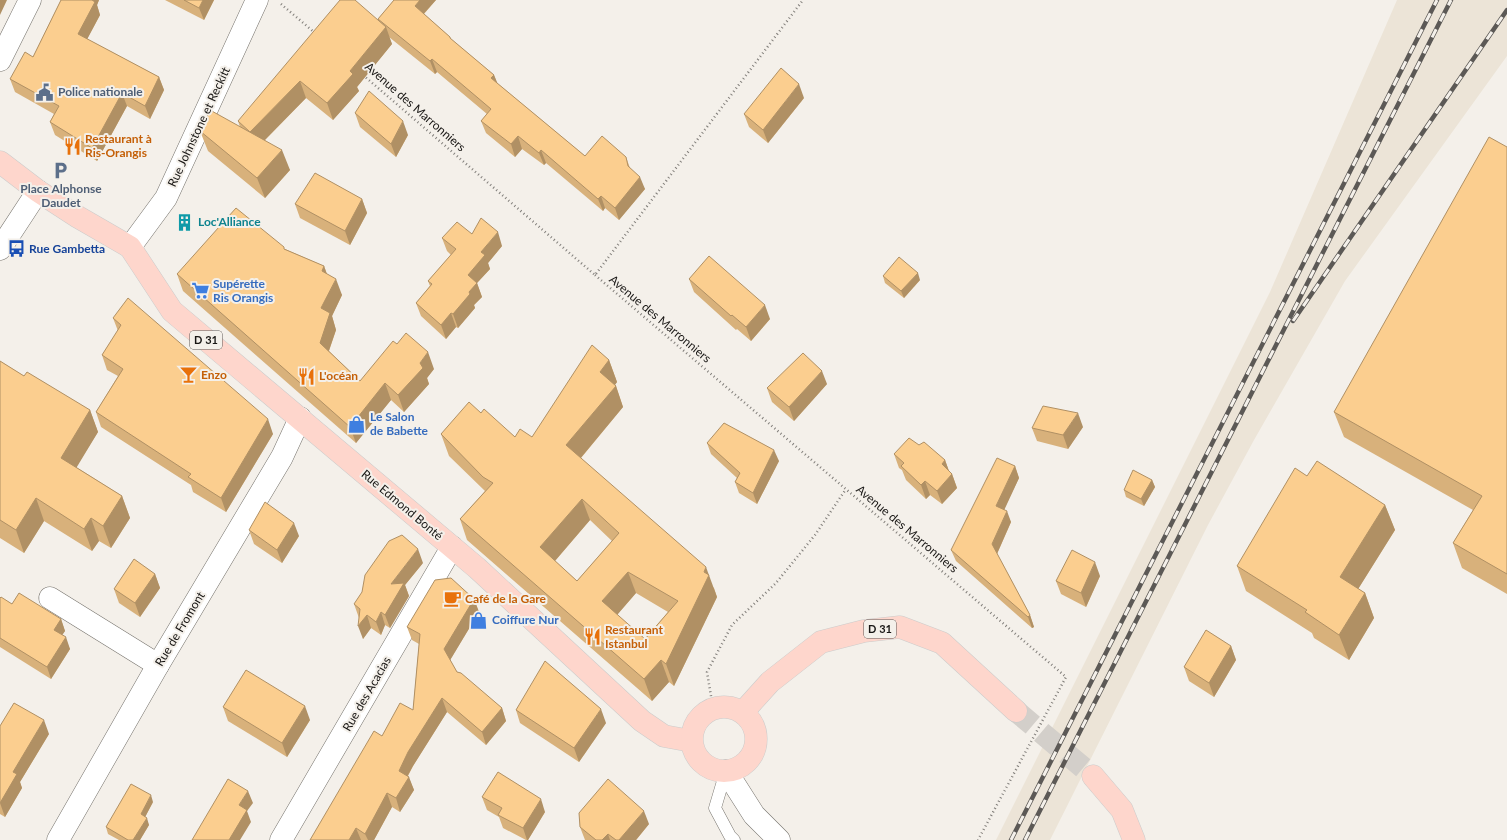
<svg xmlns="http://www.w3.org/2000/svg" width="1507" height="840" viewBox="0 0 1507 840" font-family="Lato,sans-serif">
<rect width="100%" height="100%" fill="#f4f0ea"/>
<!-- built -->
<polygon fill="#ece4d7" points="1397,0 1507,0 1507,56 1345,281 1254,440 1208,525 1050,840 996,840 1270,292"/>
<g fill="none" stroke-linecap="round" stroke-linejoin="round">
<!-- primary-tunnel -->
<polyline stroke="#d3cfca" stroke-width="22" stroke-dasharray="22 11" stroke-linecap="butt" points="1016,711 1093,776"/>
<defs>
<polyline id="lane" points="726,771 715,808 730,836 734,840"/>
<g id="street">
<polyline points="0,60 30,0"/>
<polyline points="0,249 38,191"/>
<polyline points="50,598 158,665"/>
<polyline points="726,771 754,815 779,840"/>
<polyline points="58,840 158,665 282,457 300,418"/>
<polyline points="281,840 452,547"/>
</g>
<polyline id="secondary" points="130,247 166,198 257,0"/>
<g id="primary">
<polyline points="0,162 38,191 78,217 130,247 172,311 477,568 642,721 664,736 691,741"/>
<circle cx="724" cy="739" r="32"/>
<polyline points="743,712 770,682 821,642 864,631 900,627 942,643 1016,711"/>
<polyline points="1093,776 1122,810 1134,840"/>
</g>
</defs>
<!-- lane casing -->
<use href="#lane" stroke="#76736d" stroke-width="13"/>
<!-- street casing -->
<use href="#street" stroke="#76736d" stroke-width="23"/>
<!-- secondary casing -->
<use href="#secondary" stroke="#76736d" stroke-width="23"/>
<!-- primary casing -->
<use href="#primary" stroke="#cccccb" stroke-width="23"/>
<!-- path -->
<g stroke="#817e7a" stroke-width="2.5" stroke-dasharray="1 3" stroke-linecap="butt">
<polyline points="281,4 315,33"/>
<polyline points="363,75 595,275 803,0"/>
<polyline points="595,275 1066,677 978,840"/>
<polyline points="713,708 707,672 732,625 776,583 815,535 846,489"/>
</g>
<!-- lane -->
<use href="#lane" stroke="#fff" stroke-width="12"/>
<!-- street -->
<use href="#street" stroke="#fff" stroke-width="22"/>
<!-- secondary -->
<use href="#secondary" stroke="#fff" stroke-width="22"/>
<!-- primary -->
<use href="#primary" stroke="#fed6cc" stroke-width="22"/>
<defs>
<g id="rail">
<polyline points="1293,321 1507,10"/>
<polyline points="1011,840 1437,0"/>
<polyline points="1025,840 1451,0"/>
</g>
</defs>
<!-- rail casing -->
<use href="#rail" stroke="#5c5956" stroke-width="4.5"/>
<!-- rail -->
<use href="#rail" stroke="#f4f0ea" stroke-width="3" stroke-dasharray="9" stroke-linecap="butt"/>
</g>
<!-- wall -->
<g fill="#d8b17b" fill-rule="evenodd">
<polygon points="61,0 99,0 97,5 100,15 87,39 159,77 164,90 150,119 127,106 97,161 55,135 50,122 54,114 15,92 10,79 33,57"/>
<polygon points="165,0 214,0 204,20"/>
<polygon points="394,0 436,0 424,14 450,37 451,39 494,75 497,83 585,156 626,157 630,168 645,189 619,220 605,208 603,211 546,163 544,165 522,149 515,157 486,133 481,121 487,114 437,72 435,74 389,37 392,44 357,87 359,91 333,120 306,98 265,140 290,170 265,198 208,151 200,131 240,127 238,121 379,21 378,19"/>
<polygon points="804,98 768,143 749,127 744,114"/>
<polygon points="355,113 408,135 396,157 360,127"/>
<polygon points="1507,147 1507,594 1462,568 1453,543 1473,510 1344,437 1334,412"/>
<polygon points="362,199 367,213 350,245 300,218 295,204"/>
<polygon points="442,238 502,246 488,263 490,269 477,283 482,297 474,305 475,308 458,328 456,327 446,339 421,316 416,303 430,286 428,281 451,255 447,251"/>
<polygon points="285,249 324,266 327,274 342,295 332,316 336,330 329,351 360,381 434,369 427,378 429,384 404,412 391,400 356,443 183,291 177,274"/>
<polygon points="883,276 920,280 904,298 885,283"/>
<polygon points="689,279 770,319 751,341 737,329 736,330 694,292"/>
<polygon points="113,318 273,434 226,512 193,492 191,485 101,427 96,412 118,376 107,370 102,355 118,331"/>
<path d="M609,360l8,22 -2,3 1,1 7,21 -42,51 133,130 3,9 -43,89 -5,-4 -17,19 -185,-161 -7,-21 25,-28 -36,-35 -8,-22 40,-21 34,24h17zM590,520l22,21 -35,40 -22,-20zM636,593l32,19 -23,27 -28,-24z"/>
<polygon points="0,361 24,376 90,410 98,432 76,467 122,496 130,518 111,548 99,541 92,551 44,521 24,553 0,538"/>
<polygon points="827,384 794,421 772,402 767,388"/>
<polygon points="1083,427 1068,449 1037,441 1032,428"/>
<polygon points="707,443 779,461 757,504 739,493 735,482 737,478 711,454"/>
<polygon points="919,445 945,460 949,471 952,474 957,488 942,504 930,495 926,499 906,480 902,470 899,468 894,454"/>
<polygon points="1015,466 1019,478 1004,509 1011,522 997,554 1030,615 1034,627 1032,628 956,561 951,550"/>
<polygon points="1307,476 1385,505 1395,530 1358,589 1365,593 1374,618 1349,660 1314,638 1312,633 1246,591 1237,566"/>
<polygon points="1152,480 1155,487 1144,506 1126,497 1124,490"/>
<polygon points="249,530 299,536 282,563 254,544"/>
<polygon points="423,563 405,585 409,596 390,628 385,625 381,635 371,628 363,639 359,618 354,604"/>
<polygon points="155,574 160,588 140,617 119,603 114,589"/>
<polygon points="1100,576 1086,607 1061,594 1056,581"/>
<polygon points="0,598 12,604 61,619 65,631 62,635 70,649 51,679 0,647"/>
<polygon points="474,599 479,612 450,660 457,672 502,708 506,721 486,745 447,712 413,766 408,776 414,790 400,812 392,807 374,840 310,840 382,736 413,710 419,644 412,640 407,627"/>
<polygon points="1231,646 1236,660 1214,697 1189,681 1184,667"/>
<polygon points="223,707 310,720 287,757 228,721"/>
<polygon points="516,710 606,723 579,762 520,723"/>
<polygon points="0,726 49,734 20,782 22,788 5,817 0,814"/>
<polygon points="482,797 545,812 528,840 526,840 503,828 499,817 487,810"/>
<polygon points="153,802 145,817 149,825 140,840 119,840 108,834 106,827"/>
<polygon points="649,824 636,840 585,840 580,827"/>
</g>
<!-- shaded-wall -->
<g fill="#b09064">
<polygon points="0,0 7,0 0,15"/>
<polygon points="90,0 99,0 97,5 100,15 83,47 78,34"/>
<polygon points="203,0 214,0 204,20 199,8"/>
<polygon points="420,0 436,0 419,19 415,6"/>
<polygon points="386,27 392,44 357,87 359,91 333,120 327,103 350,71"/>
<polygon points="432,59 437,72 435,74 430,61"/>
<polygon points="494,75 499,87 491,78"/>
<polygon points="159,77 164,90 150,119 145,106"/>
<polygon points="300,81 306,98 256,149 250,132"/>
<polygon points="799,84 804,98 768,143 763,130"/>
<polygon points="122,93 127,106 97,161 92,148"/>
<polygon points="403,121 408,135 396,157 391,144"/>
<polygon points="518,136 522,149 515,157 511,144"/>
<polygon points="282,150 290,170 265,198 257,178"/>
<polygon points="541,150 546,163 544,165 539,153"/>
<polygon points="640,177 645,189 619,220 615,208"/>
<polygon points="601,196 605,208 603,211 598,199"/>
<polygon points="362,199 367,213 350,245 345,231"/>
<polygon points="498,232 502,246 488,263 490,269 477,283 482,297 474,305 475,308 458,328 453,314 469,292 468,275 481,252"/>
<polygon points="324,266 330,283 322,271"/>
<polygon points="918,273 920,280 904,298 901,291"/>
<polygon points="336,279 342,295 332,316 336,330 326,359 320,343 321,308"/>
<polygon points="765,305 770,319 751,341 746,327"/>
<polygon points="451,313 456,327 446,339 441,325"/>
<polygon points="428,352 434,369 427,378 429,384 404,412 398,395 420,363"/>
<polygon points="609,360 617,382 608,394 600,372"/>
<polygon points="822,371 827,384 794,421 789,407"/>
<polygon points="385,383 391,400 356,443 350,427"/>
<polygon points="616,386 623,407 574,466 566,445"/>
<polygon points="90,410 98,432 69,480 61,458"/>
<polygon points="1078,413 1083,427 1068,449 1063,435"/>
<polygon points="268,419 273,434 226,512 221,498"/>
<polygon points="774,450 779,461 757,504 753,493"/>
<polygon points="945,460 950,474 942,464"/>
<polygon points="1015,466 1019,478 1001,517 996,506"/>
<polygon points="952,474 957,488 942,504 937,491"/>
<polygon points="1152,480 1155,487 1144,506 1141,499"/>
<polygon points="925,481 930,495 926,499 921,485"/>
<polygon points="122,496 130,518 111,548 103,526"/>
<polygon points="36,498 44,521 24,553 16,530"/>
<polygon points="582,499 590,520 548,569 540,547"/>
<polygon points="1385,505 1395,530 1350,602 1340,577"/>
<polygon points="1007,511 1011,522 996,556 992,544"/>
<polygon points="91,518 99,541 92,551 84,529"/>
<polygon points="294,523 299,536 282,563 277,550"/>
<polygon points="418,549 423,563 405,585 409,596 390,628 385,615 391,584"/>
<polygon points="1095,562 1100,576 1086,607 1081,593"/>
<polygon points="706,567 717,597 674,686 666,664"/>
<polygon points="628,572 636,593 610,623 602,601"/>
<polygon points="155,574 160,588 140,617 135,603"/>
<polygon points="1365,593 1374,618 1349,660 1339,635"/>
<polygon points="474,599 479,612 449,662 444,649"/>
<polygon points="381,612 385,625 381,635 376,622"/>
<polygon points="367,615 371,628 363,639 358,626"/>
<polygon points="1030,615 1034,627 1032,628 1028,617"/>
<polygon points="61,619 65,631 58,641 54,630"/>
<polygon points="66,637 70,649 51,679 47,667"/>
<polygon points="1231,646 1236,660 1214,697 1209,683"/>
<polygon points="661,660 669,682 652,701 644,679"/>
<polygon points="442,698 447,712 413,766 403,784 399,771 408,752"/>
<polygon points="305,706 310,720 287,757 282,743"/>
<polygon points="502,708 506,721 486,745 482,732"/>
<polygon points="601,709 606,723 579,762 574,748"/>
<polygon points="44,720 49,734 20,782 22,788 5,817 0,803 13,772"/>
<polygon points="409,777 414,790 400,812 396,798"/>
<polygon points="248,791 253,803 247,811 251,822 240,840 229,840 239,805"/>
<polygon points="387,793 392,807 374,840 368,840 365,834"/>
<polygon points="151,795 153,802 143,821 141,814"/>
<polygon points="541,799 545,812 528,840 527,840 523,828"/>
<polygon points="644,811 649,824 636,840 619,840"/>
<polygon points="147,818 149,825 140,840 133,840"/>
<polygon points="356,828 361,840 349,840"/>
<polygon points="608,834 610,840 602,840"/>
</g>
<!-- building -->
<g fill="#fbce8f" stroke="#b09064" fill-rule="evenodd">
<polygon points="61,0 92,0 95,2 78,34 159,77 145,106 122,93 92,148 50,122 59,106 10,79 25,52 33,57"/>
<polygon points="184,0 203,0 199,8"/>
<polygon points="340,0 355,0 386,27 350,71 353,74 327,103 300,81 250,132 238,121"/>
<polygon points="394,0 420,0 415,6 450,37 450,38 494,75 491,78 585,156 602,136 626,157 628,166 640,177 615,208 601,196 598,199 541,150 539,153 518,136 511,144 481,121 491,109 432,59 430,61 378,19"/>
<polygon points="781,68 799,84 763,130 744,114"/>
<polygon points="369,91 403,121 391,144 355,113"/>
<polygon points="210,110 282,150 257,178 200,131"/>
<polygon points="1489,137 1507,147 1507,574 1453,543 1482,496 1334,412"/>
<polygon points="315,173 362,199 345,231 295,204"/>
<polygon points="236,208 284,247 284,249 324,266 322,271 336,279 321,308 330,313 320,343 360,381 393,341 397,344 406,333 428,352 420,363 423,368 398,395 385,383 350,427 177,274"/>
<polygon points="481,218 498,232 481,252 485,255 468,275 477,283 469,292 470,294 453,314 451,313 441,325 416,303 432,284 428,281 456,249 442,238 457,222 472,234"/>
<polygon points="709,256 765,305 746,327 732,315 731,316 689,279"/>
<polygon points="899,257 918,273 901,291 883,276"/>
<polygon points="128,298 268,419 221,498 188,477 191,474 96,412 123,369 102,355 121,325 113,318"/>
<path d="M592,345l17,15 -9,12 16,14 -50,59 140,122 -2,5 5,3 -43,89 -5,-4 -17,19 -184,-160 33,-36 -10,-6 -42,-43 28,-32 12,11 3,-4 31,28 5,-8 12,8zM582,499l37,34 -42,48 -37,-34zM628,572l50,29 -33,38 -43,-38z"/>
<polygon points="803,353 822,371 789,407 767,388"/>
<polygon points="0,361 24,376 27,372 90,410 61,458 122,496 103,526 91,518 84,529 36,498 16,530 0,520"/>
<polygon points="1043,406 1078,413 1063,435 1032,428"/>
<polygon points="724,423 774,450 753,493 735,482 740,473 707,443"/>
<polygon points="909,438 919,445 924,442 945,460 942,464 952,474 937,491 925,481 921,485 901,466 904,463 894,454"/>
<polygon points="997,458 1015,466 996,506 1007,511 992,544 1030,615 1028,617 951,550"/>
<polygon points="1317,461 1385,505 1340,577 1365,593 1339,635 1305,612 1307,610 1237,566 1295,468 1307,476"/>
<polygon points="1133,470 1152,480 1141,499 1124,490"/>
<polygon points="265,502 294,523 277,550 249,530"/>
<polygon points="402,535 418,549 391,584 404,583 385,615 381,612 376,622 367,615 358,626 360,609 354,604 362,592 365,575 389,541"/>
<polygon points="1072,550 1095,562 1081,593 1056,581"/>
<polygon points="134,559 155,574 135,603 114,589"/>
<polygon points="451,578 474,599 444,649 457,672 461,673 502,708 482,732 442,698 408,752 399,771 409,777 396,798 387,793 365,834 356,828 349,840 310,840 374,731 382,736 400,703 413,710 420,634 407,627 435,580"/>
<polygon points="19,593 61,619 54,630 66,637 47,667 0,638 0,598 1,597 12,604"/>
<polygon points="1206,630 1231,646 1209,683 1184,667"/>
<polygon points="545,661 601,709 574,748 516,710"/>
<polygon points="246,670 305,706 282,743 223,707"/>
<polygon points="14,703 44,720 13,772 17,774 0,803 0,726"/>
<polygon points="498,772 541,799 523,828 498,815 502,808 482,797"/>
<polygon points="228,779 248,791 239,805 247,810 229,840 192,840"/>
<polygon points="608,779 644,811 619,840 616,840 608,834 602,840 596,840 580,827 579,813"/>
<polygon points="131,784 151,795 141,814 147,818 133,840 128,840 106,827"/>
</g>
<!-- icons -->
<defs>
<symbol id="civic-bare" viewBox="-9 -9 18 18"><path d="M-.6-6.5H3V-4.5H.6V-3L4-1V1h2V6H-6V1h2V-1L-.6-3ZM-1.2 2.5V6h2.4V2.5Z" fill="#5c6f8a" stroke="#f4f0ea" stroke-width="2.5" paint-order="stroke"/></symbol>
<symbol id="restaurant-bare" viewBox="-9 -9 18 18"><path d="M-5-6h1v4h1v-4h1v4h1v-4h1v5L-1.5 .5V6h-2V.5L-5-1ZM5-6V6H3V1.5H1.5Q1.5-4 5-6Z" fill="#e8710a" stroke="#f4f0ea" stroke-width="2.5" paint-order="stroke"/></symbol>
<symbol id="parking-bare" viewBox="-9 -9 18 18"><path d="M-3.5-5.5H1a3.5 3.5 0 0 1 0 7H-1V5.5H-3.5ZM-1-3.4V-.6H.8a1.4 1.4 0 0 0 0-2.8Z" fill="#5c6f8a" stroke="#f4f0ea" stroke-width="2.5" paint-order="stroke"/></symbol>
<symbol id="building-bare" viewBox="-9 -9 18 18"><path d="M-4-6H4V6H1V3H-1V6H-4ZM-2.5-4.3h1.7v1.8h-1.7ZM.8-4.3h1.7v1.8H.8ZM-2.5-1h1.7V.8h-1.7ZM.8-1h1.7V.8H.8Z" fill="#0f9aa8" stroke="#f4f0ea" stroke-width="2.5" paint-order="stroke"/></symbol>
<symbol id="bus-bare" viewBox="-9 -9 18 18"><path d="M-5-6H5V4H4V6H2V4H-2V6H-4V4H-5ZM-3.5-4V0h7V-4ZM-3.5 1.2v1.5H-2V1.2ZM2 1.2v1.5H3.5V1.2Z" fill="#1a4fb4" stroke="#f4f0ea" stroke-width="2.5" paint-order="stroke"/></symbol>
<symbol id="supermarket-bare" viewBox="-9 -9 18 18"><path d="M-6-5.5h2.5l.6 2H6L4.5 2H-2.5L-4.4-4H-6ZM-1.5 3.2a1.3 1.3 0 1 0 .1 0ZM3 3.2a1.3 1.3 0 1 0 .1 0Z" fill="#3f7fe0" stroke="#f4f0ea" stroke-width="2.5" paint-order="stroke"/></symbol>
<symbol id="bar-bare" viewBox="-9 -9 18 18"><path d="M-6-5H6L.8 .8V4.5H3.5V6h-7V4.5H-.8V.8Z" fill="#e8710a" stroke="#f4f0ea" stroke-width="2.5" paint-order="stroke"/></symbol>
<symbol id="shop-bare" viewBox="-9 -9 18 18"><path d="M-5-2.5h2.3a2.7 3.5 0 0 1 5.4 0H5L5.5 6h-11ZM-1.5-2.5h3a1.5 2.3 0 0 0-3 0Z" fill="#3f7fe0" stroke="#f4f0ea" stroke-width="2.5" paint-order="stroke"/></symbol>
<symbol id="cafe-bare" viewBox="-9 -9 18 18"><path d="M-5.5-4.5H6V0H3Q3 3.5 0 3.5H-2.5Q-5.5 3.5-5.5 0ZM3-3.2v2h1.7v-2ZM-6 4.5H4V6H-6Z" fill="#e8710a" stroke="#f4f0ea" stroke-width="2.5" paint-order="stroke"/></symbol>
</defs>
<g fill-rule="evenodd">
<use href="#civic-bare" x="32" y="80" width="25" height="25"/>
<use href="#restaurant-bare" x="60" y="134" width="25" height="25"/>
<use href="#parking-bare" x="48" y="158" width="25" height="25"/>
<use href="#building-bare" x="172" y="210" width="25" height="25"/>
<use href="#bus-bare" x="4" y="236" width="25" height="25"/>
<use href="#supermarket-bare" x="188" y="278" width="25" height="25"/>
<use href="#bar-bare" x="176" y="362" width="25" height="25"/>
<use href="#restaurant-bare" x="294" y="364" width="25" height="25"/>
<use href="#shop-bare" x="344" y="412" width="25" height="25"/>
<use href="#cafe-bare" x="440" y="586" width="25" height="25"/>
<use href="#shop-bare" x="466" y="608" width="25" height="25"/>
<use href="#restaurant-bare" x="580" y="624" width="25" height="25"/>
</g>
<g text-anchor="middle" stroke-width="4" stroke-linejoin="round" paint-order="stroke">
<!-- shield labels -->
<g fill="#f4f0ea" stroke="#5a5754" stroke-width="1">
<rect x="190" y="331" width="32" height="18" rx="3"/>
<rect x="864" y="620" width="32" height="18" rx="3"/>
</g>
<g font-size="11" font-weight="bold" fill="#181614">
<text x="206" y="344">D 31</text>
<text x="880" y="633">D 31</text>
</g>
<!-- service labels -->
<g font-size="12" font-weight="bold" fill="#4e5e75" stroke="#f4f0ea" text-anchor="start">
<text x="58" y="96">Police nationale</text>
<text x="61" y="193" text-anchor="middle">Place Alphonse<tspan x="61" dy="14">Daudet</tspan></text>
</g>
<!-- street labels -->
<g font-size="12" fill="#181614" stroke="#f4f0ea">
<text transform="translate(415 107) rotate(41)" y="4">Avenue des Marronniers</text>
<text transform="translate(199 127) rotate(-65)" y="4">Rue Johnstone et Reckitt</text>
<text transform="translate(660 319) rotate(40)" y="4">Avenue des Marronniers</text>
<text transform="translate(402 505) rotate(40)" y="4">Rue Edmond Bonté</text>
<text transform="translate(907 529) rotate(40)" y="4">Avenue des Marronniers</text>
<text transform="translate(180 629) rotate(-59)" y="4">Rue de Fromont</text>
<text transform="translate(367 694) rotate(-60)" y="4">Rue des Acacias</text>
</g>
<!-- food labels -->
<g font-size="12" font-weight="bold" fill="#c56008" stroke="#f4f0ea" text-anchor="start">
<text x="85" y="143">Restaurant à<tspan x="85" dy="14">Ris-Orangis</tspan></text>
<text x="201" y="379">Enzo</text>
<text x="319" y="380">L'océan</text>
<text x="465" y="603">Café de la Gare</text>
<text x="605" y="634">Restaurant<tspan x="605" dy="14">Istanbul</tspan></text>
</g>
<!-- culture labels -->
<g font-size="12" font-weight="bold" fill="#0d838f" stroke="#f4f0ea" text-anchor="start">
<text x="198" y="226">Loc'Alliance</text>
</g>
<!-- transit labels -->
<g font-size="12" font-weight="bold" fill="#164399" stroke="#f4f0ea" text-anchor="start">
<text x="29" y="253">Rue Gambetta</text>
</g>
<!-- shop labels -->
<g font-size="12" font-weight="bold" fill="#366cbe" stroke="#f4f0ea" text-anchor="start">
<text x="213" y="288">Supérette<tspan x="213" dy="14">Ris Orangis</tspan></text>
<text x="370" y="421">Le Salon<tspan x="370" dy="14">de Babette</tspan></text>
<text x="492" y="624">Coiffure Nur</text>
</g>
</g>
</svg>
